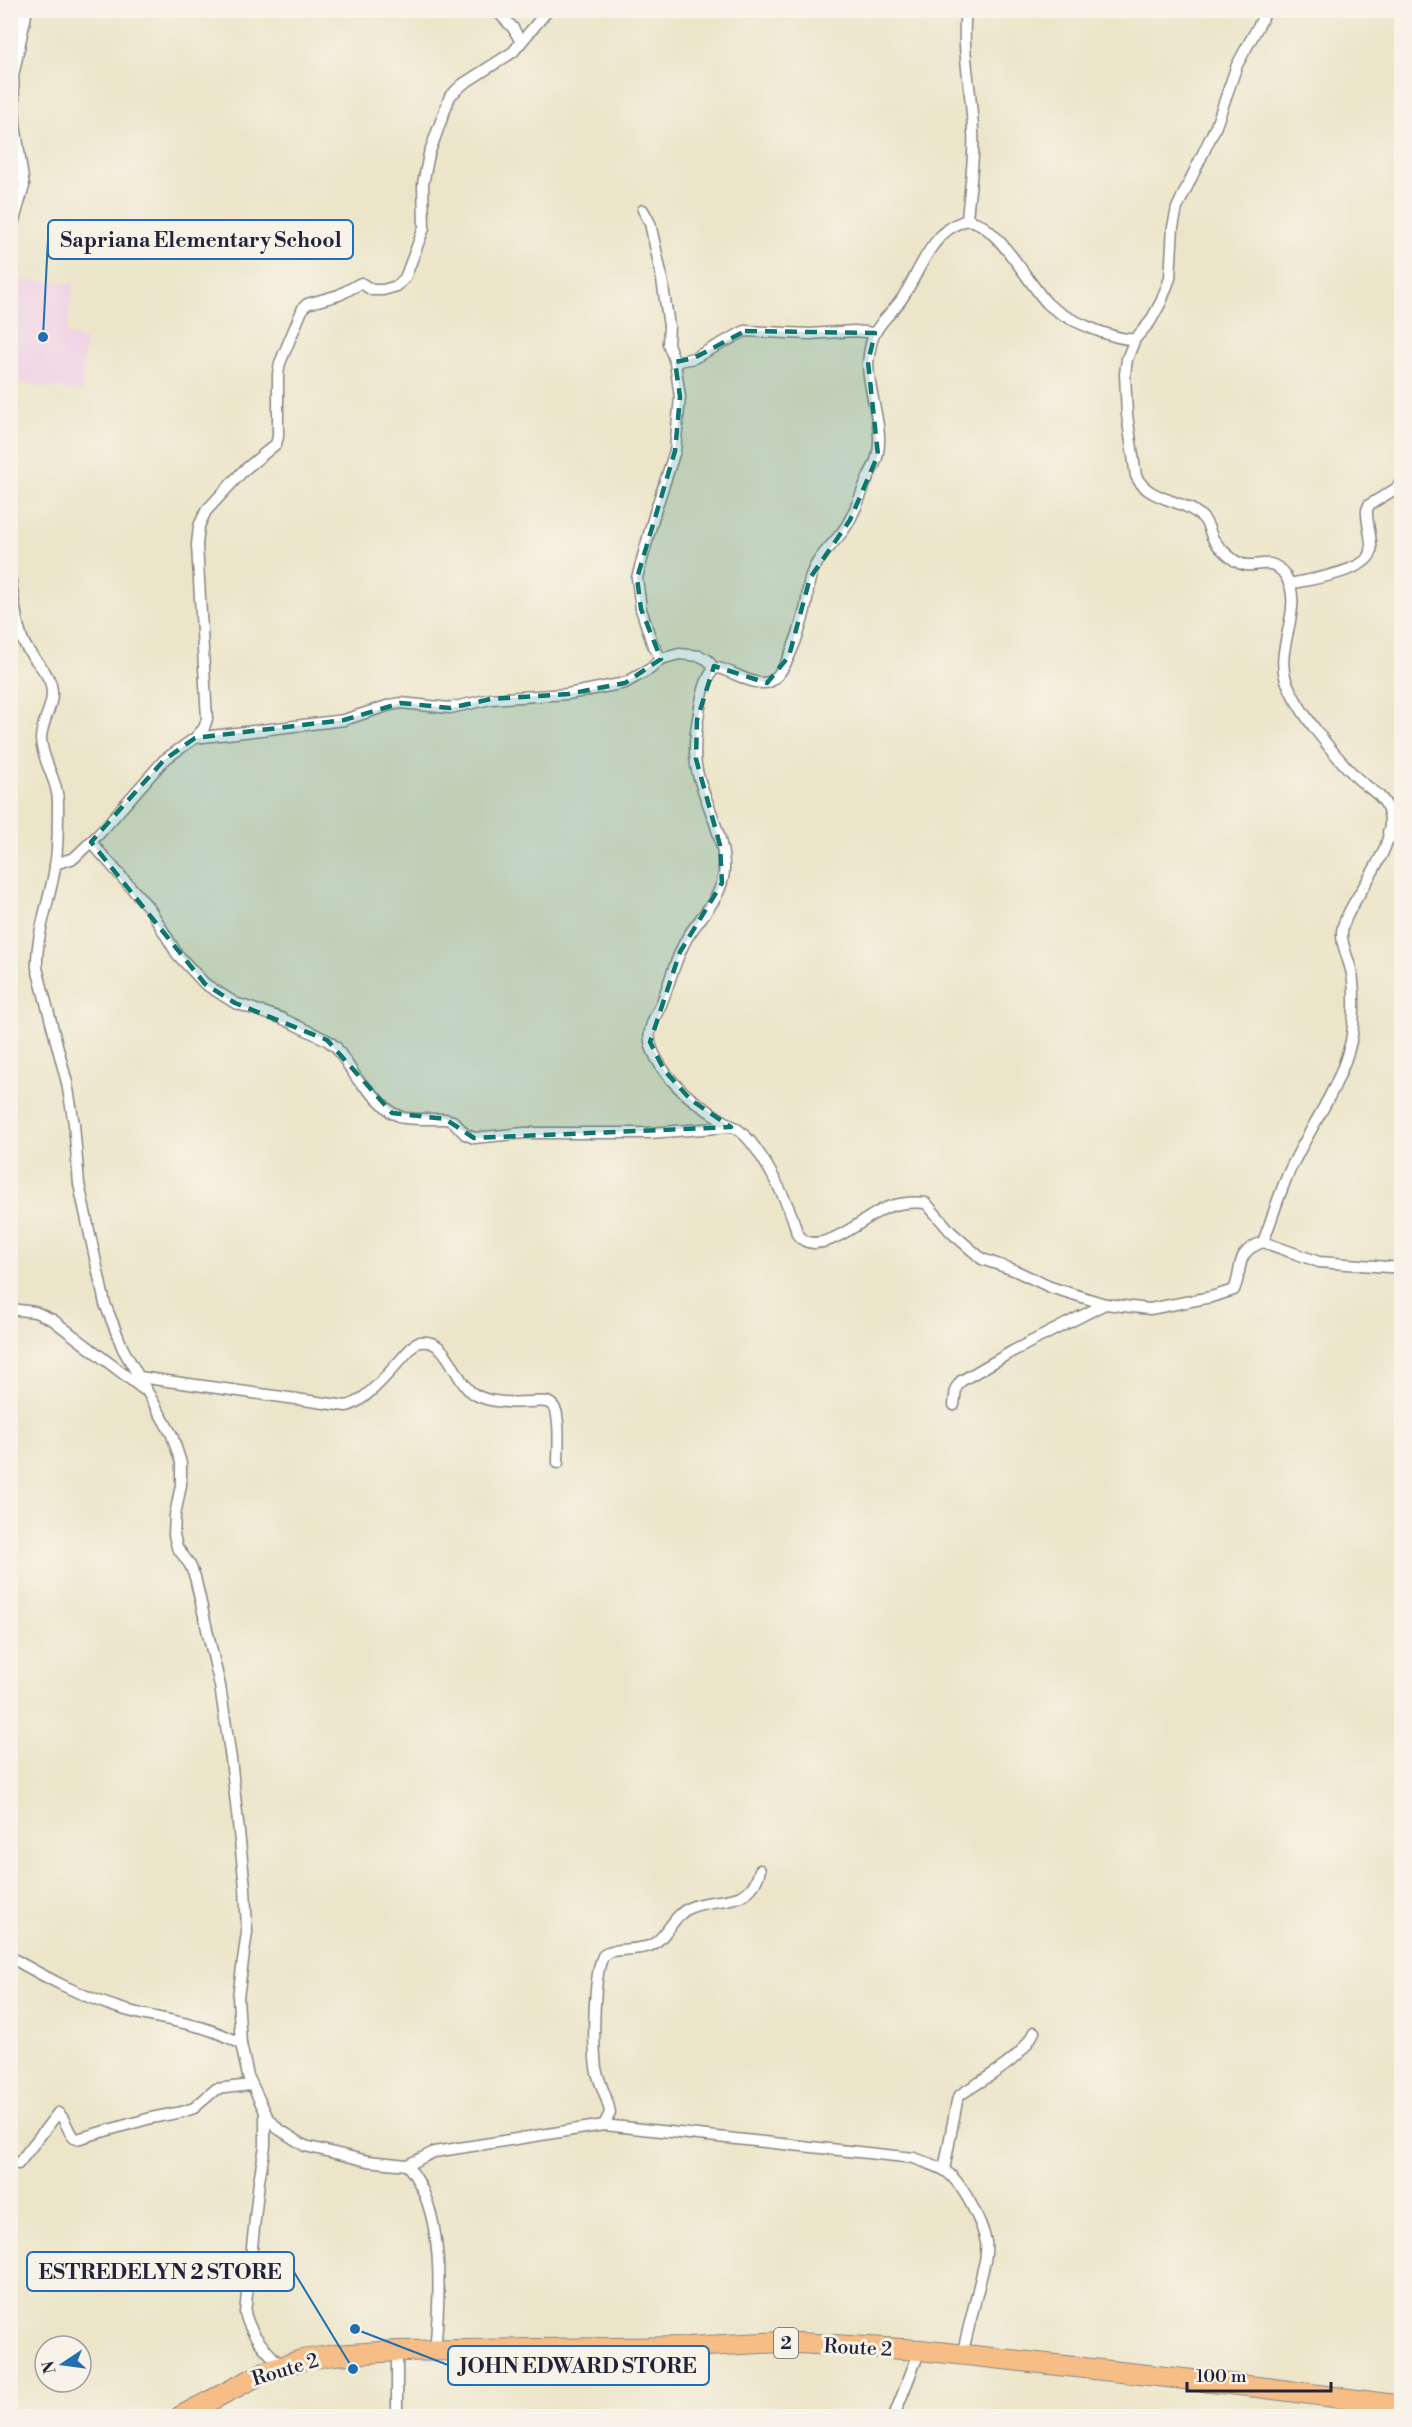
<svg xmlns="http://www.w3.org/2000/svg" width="1412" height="2427" viewBox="0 0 1412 2427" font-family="'Libre Bodoni',serif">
<rect width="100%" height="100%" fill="#f7f3e8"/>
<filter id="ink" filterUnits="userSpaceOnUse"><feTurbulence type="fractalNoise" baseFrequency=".0167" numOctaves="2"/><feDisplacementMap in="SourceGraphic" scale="12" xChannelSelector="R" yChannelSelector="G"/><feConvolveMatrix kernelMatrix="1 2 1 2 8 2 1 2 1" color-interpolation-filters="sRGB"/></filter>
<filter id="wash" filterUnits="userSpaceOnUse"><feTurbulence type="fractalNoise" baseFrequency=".008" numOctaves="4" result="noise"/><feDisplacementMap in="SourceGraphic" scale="24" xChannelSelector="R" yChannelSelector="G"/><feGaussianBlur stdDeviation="1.35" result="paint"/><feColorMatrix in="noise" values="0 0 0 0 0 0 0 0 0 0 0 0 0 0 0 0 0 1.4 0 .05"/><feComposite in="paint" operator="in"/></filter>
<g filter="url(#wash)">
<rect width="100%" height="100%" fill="#ece5c9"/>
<!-- built -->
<polygon fill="#f0d0e5" points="11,279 73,283 67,334 85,340 82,392 11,382"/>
</g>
<g filter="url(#ink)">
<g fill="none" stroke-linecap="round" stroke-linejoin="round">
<defs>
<g id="street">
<polyline points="496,10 513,28 521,42"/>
<path d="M966,10c-5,41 6,81 7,122 2,29 -4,59 -6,88"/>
<polyline points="10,14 24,22"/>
<polyline points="643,210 650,223 661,273 669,326 668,344 675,362 680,397 675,451 655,512 637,578 641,609 652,643 661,659"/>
<polyline points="10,234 24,186 15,124 13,76 27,10"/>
<path d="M1135,339c-20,2 -72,-21 -87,-35 -17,-16 -57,-91 -84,-83 -33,11 -44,50 -61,76 -8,13 -21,22 -28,36 -5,9 -6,20 -7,30 0,30 17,67 9,94 -2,9 -8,17 -11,25 -7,17 -12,34 -23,49 -12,16 -28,28 -33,48 -3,10 -2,21 -5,31 -4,17 -19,66 -36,72 -15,5 -36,-11 -51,-14l-4,1c-8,9 -12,26 -14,38 -4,21 -8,47 -2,68 9,31 27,63 26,96 -2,28 -24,45 -37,67 -11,19 -17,43 -25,64 -3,8 -9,16 -11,25 -2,7 -2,15 1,22 15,38 52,60 85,80 22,14 55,79 60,105 21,29 71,-21 91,-27 12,-4 26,-5 38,-4l25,29 31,27 32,11 36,17 55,17 45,5 61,-12 23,-7c10,-23 -1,-37 29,-48l56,20 83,6"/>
<polyline points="675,362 694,358 745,331 810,334 854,331 875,333"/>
<path d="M10,576c4,22 5,46 14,67 7,15 23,26 27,42 5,19 -10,36 -10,54 1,23 18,42 17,66 0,24 0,50 -5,73 -6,30 -17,59 -16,90l30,115 7,41 5,60 26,120 18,45 49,86 9,28v22l-6,30 -1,20 3,12 13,18 5,12 25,109 11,73 14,128 2,45 -9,65 3,47 7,32 19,40 10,12 28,18 63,15 39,4c39,46 33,131 28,187"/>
<path d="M1289,584c18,-4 77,-12 82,-32 2,-10 -5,-30 -4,-42l2,-5 28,-17 5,-8"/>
<polyline points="195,738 344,720 390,705 401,703 450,708 491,699 568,694 625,683 650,669 661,659 679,654 700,656 708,660 714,669"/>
<polyline points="1388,832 1402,844"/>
<polyline points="91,842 150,909 177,954 205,984 235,1003 281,1018 327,1040 336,1047 358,1080 392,1113 404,1118 419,1119 445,1119 453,1121 465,1134 474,1138 524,1133 649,1133 731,1127"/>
<polyline points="55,864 74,858 99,834 164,760 195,738 204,728 207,719 197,545 199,526 206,511 243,471 276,444 278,437 278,374 280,363 303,308 307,304 339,295 361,283 372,290 383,290 397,286 405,278 424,228 423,184 429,154 450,96 463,84 513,52 548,10"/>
<path d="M1263,1242c9,-23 16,-48 26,-70 20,-44 51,-83 62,-131 3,-16 4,-44 2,-60 -1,-18 -15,-38 -10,-55 10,-33 60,-81 44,-119 -5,-13 -21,-20 -30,-29 -23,-23 -60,-68 -71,-98 -12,-33 20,-73 -1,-105 -16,-22 -29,-4 -46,-12 -9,-5 -22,-17 -27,-26 -3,-8 -4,-14 -10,-20 -20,-19 -53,-15 -66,-41l-9,-61 -2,-41 2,-15 8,-20 15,-17 11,-20 9,-24 3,-51 4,-19 39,-82 21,-61 30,-55"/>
<polyline points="10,1309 35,1312 53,1320 143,1389"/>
<path d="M139,1377l207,29c21,-3 54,-47 70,-63 31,-9 37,34 54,48 14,12 41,12 58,11 6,0 13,-1 19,0 6,2 10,8 10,14 3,15 1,32 1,47"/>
<polyline points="954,1405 956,1388 961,1381 1013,1351 1105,1304"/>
<path d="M10,1957c35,20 70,39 109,51 43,14 80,12 122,36"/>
<path d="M265,2113v33l-6,35 -14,132c6,23 20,36 36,53"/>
<path d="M604,2125l6,-12c-2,-15 -11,-29 -14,-45 -3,-24 -3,-91 7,-112l5,-4c13,-3 29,-2 41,-6 17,-6 23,-30 40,-38 27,-13 61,2 71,-38"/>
<path d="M18,2164l40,-51c8,5 9,18 16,25l3,1 74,-21 31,-6 12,-4 22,-19 35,-4"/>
<path d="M407,2165l27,-13 170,-27 310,33c10,4 21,7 30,12 18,11 38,52 42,72 1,6 0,13 -1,19l-23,94"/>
<path d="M944,2170l13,-69 3,-6c27,-19 59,-32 74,-63"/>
<polyline points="397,2416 397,2351"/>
<polyline points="894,2416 920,2350"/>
</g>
<polyline id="highway" points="181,2416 265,2372 302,2360 334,2355 397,2351 688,2347 781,2342 920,2350 1266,2388 1402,2406"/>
</defs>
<!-- street casing -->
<use href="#street" stroke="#878482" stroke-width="13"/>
<!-- highway casing -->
<use href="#highway" stroke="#878482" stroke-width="22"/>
<!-- street -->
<use href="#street" stroke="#fff" stroke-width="10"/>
<!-- highway -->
<use href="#highway" stroke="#f6be86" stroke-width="20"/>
</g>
</g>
<!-- marked area -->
<path fill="#0f766e" fill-opacity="0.2" stroke="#0f766e" stroke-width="4.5" stroke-dasharray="12 8" stroke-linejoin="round" d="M745,331l130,2 -7,29 10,93 -28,65 -40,58 -21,78 -22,27 -53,-17 -17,54 -1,39 24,86 2,38 -42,69 -30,90 14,28 27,30 40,27 -257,11 -29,-19 -53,-6 -65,-73 -92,-37 -30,-19 -114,-142 73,-82 31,-22 149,-18 57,-17 49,5 41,-9 77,-5 57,-11 36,-24 -20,-50 -4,-31 38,-127 5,-54 -5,-35 19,-4z"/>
<g text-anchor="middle" stroke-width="6" stroke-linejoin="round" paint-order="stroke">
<!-- shield labels -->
<rect fill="#f7f3e8" stroke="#62616f" stroke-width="1.5" x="774" y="2328" width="24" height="30" rx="4.5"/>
<g font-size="18" font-weight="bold" fill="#22223b">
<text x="786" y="2349">2</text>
</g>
<!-- street labels -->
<g font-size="20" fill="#22223b" stroke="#f7f3e8">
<text transform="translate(858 2347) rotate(3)" y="7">Route 2</text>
<text transform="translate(285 2369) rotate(-17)" y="7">Route 2</text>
</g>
</g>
<!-- callouts -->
<path fill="none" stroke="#1f6fb2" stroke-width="2" d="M43 337L48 239M353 2369L294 2272M355 2329L448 2365"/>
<g fill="#1f6fb2" stroke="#f7f3e8" stroke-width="2">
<circle cx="43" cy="337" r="6"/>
<circle cx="353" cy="2369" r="6"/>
<circle cx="355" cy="2329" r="6"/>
</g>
<g fill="#f7f3e8" stroke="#1f6fb2" stroke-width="2">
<rect x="48" y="220" width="305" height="39" rx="6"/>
<rect x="27" y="2252" width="267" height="39" rx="6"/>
<rect x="448" y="2346" width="261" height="39" rx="6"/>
</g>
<g font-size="21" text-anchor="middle" font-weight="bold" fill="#22223b">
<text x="201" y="247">Sapriana Elementary School</text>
<text x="160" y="2279">ESTREDELYN 2 STORE</text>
<text x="578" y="2373">JOHN EDWARD STORE</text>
</g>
<!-- margin -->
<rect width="1412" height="2427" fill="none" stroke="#f7f3e8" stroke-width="36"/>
<!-- north arrow -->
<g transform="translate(63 2364) rotate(257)"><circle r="28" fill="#f7f3e8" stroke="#a29fa3" stroke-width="1.5"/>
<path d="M0-4.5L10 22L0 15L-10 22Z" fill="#1f6fb2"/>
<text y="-9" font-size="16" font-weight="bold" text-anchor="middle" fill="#22223b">N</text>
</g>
<!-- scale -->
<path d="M1187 2382v9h144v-9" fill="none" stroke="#22223b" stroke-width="3"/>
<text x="1196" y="2382" font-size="18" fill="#22223b" stroke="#f7f3e8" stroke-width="4.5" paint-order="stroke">100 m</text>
</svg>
